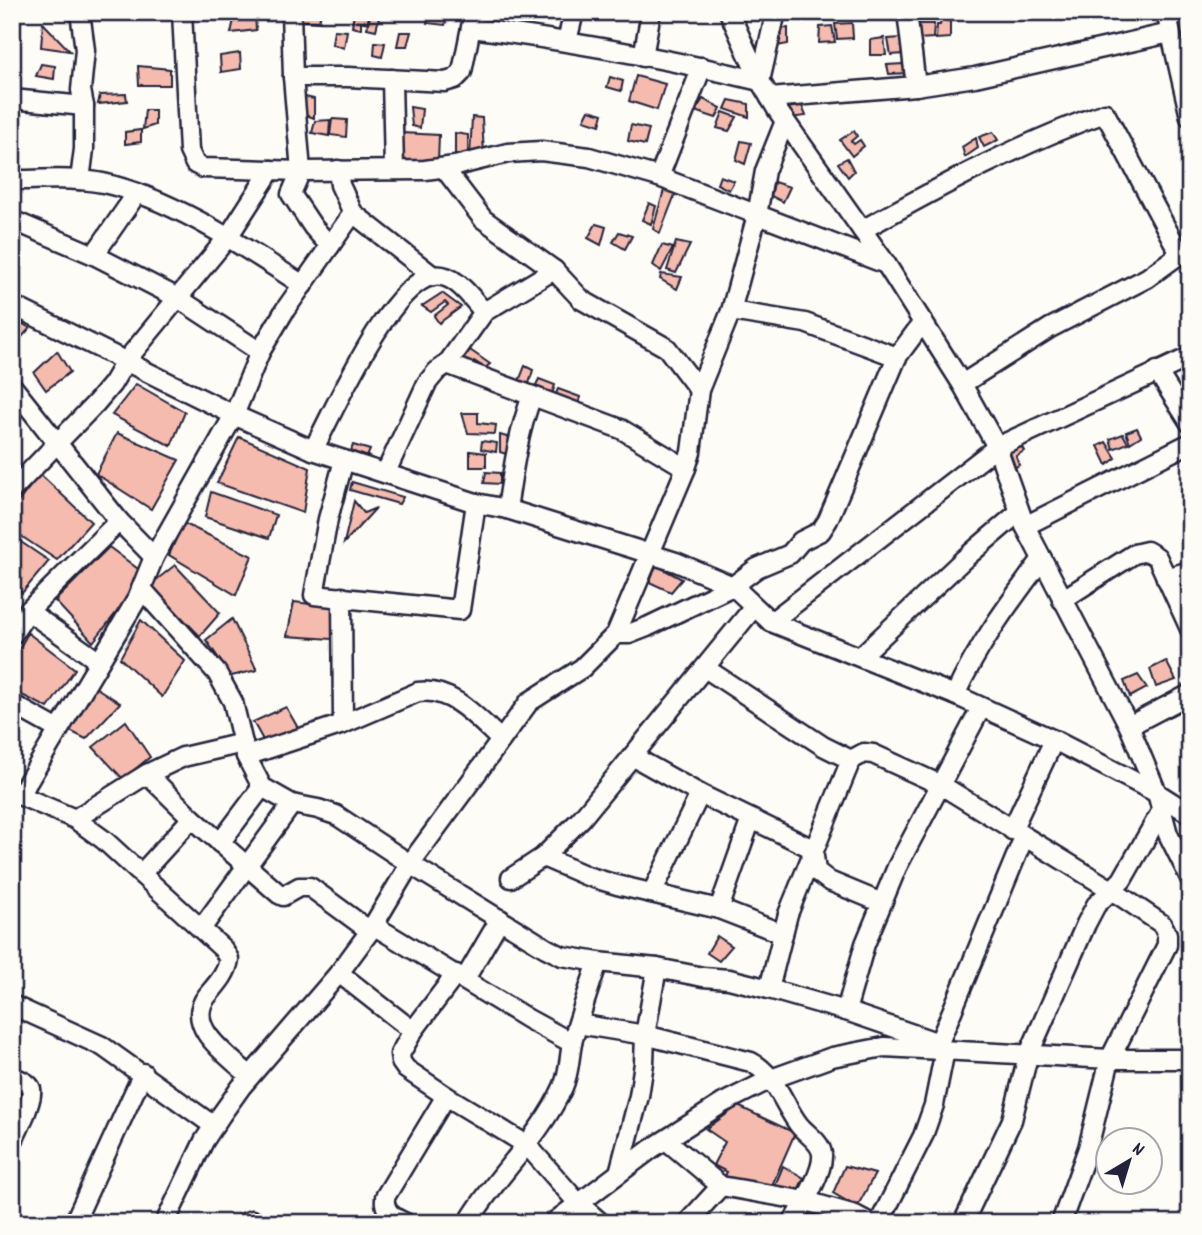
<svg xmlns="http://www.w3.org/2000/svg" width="1202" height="1235" viewBox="0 0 1202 1235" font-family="Dekko,sans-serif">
<rect width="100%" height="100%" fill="#fdfcf7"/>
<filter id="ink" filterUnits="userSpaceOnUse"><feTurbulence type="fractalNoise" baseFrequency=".0143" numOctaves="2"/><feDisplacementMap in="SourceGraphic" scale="14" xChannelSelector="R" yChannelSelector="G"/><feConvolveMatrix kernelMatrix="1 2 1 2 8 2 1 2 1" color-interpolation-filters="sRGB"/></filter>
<g filter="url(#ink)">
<!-- building -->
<g fill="#f5bbae" stroke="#22223b" stroke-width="2">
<polygon points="291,12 321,12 319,22 292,20"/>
<polygon points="371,12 380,14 376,30 367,28"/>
<polygon points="430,12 449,12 445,25 427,23"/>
<polygon points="354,13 369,13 368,23 361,21 361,29 352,27"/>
<polygon points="255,14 256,30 231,33 235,15"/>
<polygon points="943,15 950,15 950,38 936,39 937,25 940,25"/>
<polygon points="43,23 70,51 41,47"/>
<polygon points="852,23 853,38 837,39 835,24"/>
<polygon points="918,24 934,24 933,38 918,39"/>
<polygon points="832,26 835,42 819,43 820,27"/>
<polygon points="788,28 788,44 777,46 777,29"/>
<polygon points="334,30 347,31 344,48 332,44"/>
<polygon points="400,32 411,32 407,46 397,46"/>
<polygon points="884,38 886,55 870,55 870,40"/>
<polygon points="902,38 904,54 891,55 888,39"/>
<polygon points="375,42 385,43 382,57 374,55"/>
<polygon points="240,53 241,69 221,72 220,56"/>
<polygon points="41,64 55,66 54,79 36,76"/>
<polygon points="903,64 908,73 889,74 887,65"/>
<polygon points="138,66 170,69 170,85 139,85"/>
<polygon points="636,76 665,84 657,110 629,101"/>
<polygon points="610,77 623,81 621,91 607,87"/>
<polygon points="126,94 127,101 98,104 100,95"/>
<polygon points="301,96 314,99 314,118 301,113"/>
<polygon points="703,99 721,108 716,118 695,111"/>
<polygon points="729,100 749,104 749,117 725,109"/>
<polygon points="802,106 806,116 789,118 786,108"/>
<polygon points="410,107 422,109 420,128 412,126"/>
<polygon points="145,110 155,110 155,125 143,129"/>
<polygon points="589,110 603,114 600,125 584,120"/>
<polygon points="723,112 737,117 729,131 717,128"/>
<polygon points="472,117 482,118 484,155 470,157"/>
<polygon points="332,119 347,120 346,137 330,135"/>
<polygon points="330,120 329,136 312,133 315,121"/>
<polygon points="631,125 649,129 645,145 628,141"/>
<polygon points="141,130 141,142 125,144 125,132"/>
<polygon points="854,131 857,136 851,141 854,144 860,140 864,146 852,156 840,140"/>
<polygon points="993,132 998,140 984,147 979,137"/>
<polygon points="402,133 439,135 438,162 404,160"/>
<polygon points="455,133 468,135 468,159 455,161"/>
<polygon points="976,138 978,148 965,157 962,147"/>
<polygon points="741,141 751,143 745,164 736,160"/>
<polygon points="847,158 854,171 848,177 838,163"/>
<polygon points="720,176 734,181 729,190 717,184"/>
<polygon points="774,182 790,187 783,202 771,196"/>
<polygon points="664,190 676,192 660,233 653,229"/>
<polygon points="649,203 656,206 651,224 642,220"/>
<polygon points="596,224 606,227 601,245 588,238"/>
<polygon points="619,232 632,236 625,249 613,242"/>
<polygon points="676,242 690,245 676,273 667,270"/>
<polygon points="662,245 673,248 661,271 653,265"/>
<polygon points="661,274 682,277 677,289 660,279"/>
<polygon points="442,293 461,307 439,323 434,316 448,305 445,302 431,312 422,306"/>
<polygon points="12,318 30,328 12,348"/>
<polygon points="470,350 490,364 485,368 474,361 470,365 462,361"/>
<polygon points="57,351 70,372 46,390 34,373"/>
<polygon points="525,366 533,370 528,387 519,381"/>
<polygon points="539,379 555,385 552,394 535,387"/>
<polygon points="136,384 185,412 171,446 112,415"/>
<polygon points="558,389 580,397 578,407 554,399"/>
<polygon points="462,413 478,413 478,423 496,425 495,434 468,433"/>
<polygon points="1137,428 1141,436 1130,443 1126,432"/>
<polygon points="117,433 179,460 151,509 96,474"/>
<polygon points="1123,434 1128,443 1113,449 1110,439"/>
<polygon points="500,435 510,438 506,454 500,452"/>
<polygon points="239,437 310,468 303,513 217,483"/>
<polygon points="482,441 497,443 496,452 481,449"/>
<polygon points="1106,442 1116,458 1107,465 1098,446"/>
<polygon points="1020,444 1024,451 1016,456 1019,465 1012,469 1003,451"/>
<polygon points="353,445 370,450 367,457 351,451"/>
<polygon points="470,451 486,453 486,467 470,467"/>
<polygon points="486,472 500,473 500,484 484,483"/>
<polygon points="40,474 91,522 57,560 12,530 12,510"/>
<polygon points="352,482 403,497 399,504 350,490"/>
<polygon points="211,492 276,515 269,538 205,517"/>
<polygon points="354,501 364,513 376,508 344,543"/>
<polygon points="183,523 252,556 236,595 169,555"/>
<polygon points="12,536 49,561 22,593 12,585"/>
<polygon points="109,547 146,575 93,642 55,601"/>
<polygon points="654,564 682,579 671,592 647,581"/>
<polygon points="175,565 220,613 200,636 150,585"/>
<polygon points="294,602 335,607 332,639 287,636"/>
<polygon points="232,619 257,670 231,676 206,640"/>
<polygon points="141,620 185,661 162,697 120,658"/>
<polygon points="28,633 75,669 48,708 12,690 12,661"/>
<polygon points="1166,661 1176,680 1156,687 1150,669"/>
<polygon points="1138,675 1147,688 1130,697 1124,681"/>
<polygon points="95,687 120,703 86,739 68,730"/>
<polygon points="286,707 298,728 263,740 253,722"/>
<polygon points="126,721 150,757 123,779 93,747"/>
<polygon points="717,936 732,946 719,961 707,953"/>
<polygon points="738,1106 795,1133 770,1190 724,1178 727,1172 713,1165 725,1142 706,1129"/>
<polygon points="783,1166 804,1178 797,1192 785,1187 781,1191 774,1188"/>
<polygon points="845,1166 875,1174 857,1207 833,1193"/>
<polygon points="804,1209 828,1222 828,1223 796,1223"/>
</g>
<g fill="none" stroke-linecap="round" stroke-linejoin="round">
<defs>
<g id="minor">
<polyline points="182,12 189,151 195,164 203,168 301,171 425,170 455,166 508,153 541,151 589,157 659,177 886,264"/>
<polyline points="291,12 293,77 301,171 291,194 313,227 330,246"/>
<polyline points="729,12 760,81 778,111 886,264 962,384 997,447 1025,526 1129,726 1157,793 1168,834 1190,878"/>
<polyline points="907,12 916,86"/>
<polyline points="1166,12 1190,117"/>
<path d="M472,28c97,13 193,30 288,53l16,-69"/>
<polyline points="567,41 574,12"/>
<polyline points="643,57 651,12"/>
<polyline points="293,77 348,77 445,82 455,79 462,72 474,12"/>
<polyline points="392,79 394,170"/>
<polyline points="770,98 916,86 975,77 1170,33"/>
<polyline points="12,99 84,106"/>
<polyline points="444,168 483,219 554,270 582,300 667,348 699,390"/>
<polyline points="338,170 340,185 353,213 433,276"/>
<polyline points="659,177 702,67"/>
<path d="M12,180c30,0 62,-3 91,3 69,15 141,64 200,102"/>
<polyline points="80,180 84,149 84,106 81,90 85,50 80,12"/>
<polyline points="12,220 94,255 178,298 260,352"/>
<path d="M862,230c79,-44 158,-87 243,-117l75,141"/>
<polyline points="94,255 137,193"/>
<polyline points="12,305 234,415 313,450 476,503 507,509 676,562 733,586 771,622 955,695 1054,740 1157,793 1190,814"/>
<polyline points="731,311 805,323 897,357"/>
<polyline points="447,364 621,429 686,468"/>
<polyline points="1157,371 1190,423"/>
<polyline points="962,384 1050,328 1147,278 1180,254 1190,250"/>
<polyline points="12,386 119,521 154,557"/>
<path d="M313,450c21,-39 76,-166 120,-174 22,-4 39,23 51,36"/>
<polyline points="344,460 328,519 314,595 460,610 476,503"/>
<polyline points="386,472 427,383 437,371 447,364 484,312 554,270"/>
<polyline points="12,490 96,403 112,384 125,362 228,237 271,170"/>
<path d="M507,509c6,-39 11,-76 25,-113"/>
<polyline points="1025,526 1190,443"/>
<polyline points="1166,578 1190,571"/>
<polyline points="142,589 217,673 233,702 246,756 262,787 292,804 318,809 336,815 410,864 546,948 562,956 598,962 657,968 703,977 729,979 769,989 846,1011 939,1043"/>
<path d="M342,597l1,127 75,-32c34,-5 60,27 83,48"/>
<polyline points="1062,600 1134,554 1147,551 1157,557 1190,629"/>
<polyline points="28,611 98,661"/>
<polyline points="771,622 997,447 1190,357"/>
<polyline points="616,634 629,634 647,627 733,586 757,568 790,554 801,541 821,531 828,520 897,357 923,322"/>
<polyline points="12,635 28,611 119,521"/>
<polyline points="861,656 963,560 1019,512"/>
<polyline points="705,668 823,746 851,760 864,753 873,754 941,785 1110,889 1162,924 1167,934 1167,945 1110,1059 1088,1148 1061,1223"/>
<path d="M955,695c23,-50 54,-92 87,-136"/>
<polyline points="12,704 57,729"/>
<polyline points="1129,726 1190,694"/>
<polyline points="246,756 343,724"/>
<polyline points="634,757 700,794 813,849 816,871 829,881 882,903"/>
<polyline points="147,774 192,818 279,894 283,896 299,887 310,887 370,931"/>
<path d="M12,792l63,27 29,21 119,109 6,10c-2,15 -12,25 -22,37 -24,31 22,60 43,80"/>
<polyline points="20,795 137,599 154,557 234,415 260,352 285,310 353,213"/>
<polyline points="75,819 147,774 183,757 243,743"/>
<polyline points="1012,830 1054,740"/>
<polyline points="220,843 262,787"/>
<polyline points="543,857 587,876 617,885 719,909 783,934"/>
<polyline points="141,874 192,818"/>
<polyline points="511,878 543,857 581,819 754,607"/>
<polyline points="652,893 700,794"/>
<polyline points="719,909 751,819"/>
<polyline points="373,925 528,1019 572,1043"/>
<polyline points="201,929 292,804"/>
<polyline points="339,973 413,1031 400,1054 401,1062 406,1069 446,1096 527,1145 578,1203 601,1223"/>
<polyline points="465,979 500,919"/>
<polyline points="769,989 788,914 851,760"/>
<polyline points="12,1005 102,1046 214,1126"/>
<polyline points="846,1011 865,944 897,867 981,708"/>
<path d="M578,1024l67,11 106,27c25,13 32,42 48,63 7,9 22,17 23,29 2,18 -21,54 -30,69"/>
<polyline points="413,1031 456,974"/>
<polyline points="936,1050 1024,837"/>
<path d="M12,1077c6,2 17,5 19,12 3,10 -14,43 -19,54"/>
<polyline points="666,1140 721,1186 806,1201 855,1215 870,1223"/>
<polyline points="619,1173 639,1096 644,1063 645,1035 657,968"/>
<polyline points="74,1223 143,1073"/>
<polyline points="165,1223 204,1141 221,1115 241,1087 339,973 370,931 410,864 510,728 529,702 582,668 616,634 686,468 691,452 699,390 731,311 757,215 765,171 785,121"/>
<polyline points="244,1223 252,1220 257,1223"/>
<path d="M406,1223c-12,-5 -23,-11 -21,-26l61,-101"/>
<path d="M468,1223c28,-48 72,-85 95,-136 7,-15 6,-32 10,-48 8,-26 16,-51 25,-77"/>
<polyline points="553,1223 651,1149 723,1103 771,1079 832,1057 884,1047 1110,1059 1190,1059"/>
<polyline points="687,1223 721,1186"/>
<polyline points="879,1223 923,1136 934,1105 945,1050"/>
<polyline points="963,1223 1012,1120 1028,1056 1086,924 1096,905 1122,880 1162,810"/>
</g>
</defs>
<!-- minor casing -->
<use href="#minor" stroke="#22223b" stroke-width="23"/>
<!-- minor -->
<use href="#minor" stroke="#fdfcf7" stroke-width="18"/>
</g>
</g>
<!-- margin -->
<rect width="1202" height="1235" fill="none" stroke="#fdfcf7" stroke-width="42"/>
<rect x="21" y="21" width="1160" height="1193" fill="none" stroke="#22223b" stroke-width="2.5" filter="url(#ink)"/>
<!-- north arrow -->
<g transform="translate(1129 1161) rotate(38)"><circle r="33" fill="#fdfcf7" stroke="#a5a5ac" stroke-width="2"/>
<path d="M0-5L12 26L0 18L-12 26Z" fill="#22223b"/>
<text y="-10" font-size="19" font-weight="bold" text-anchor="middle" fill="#22223b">N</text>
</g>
</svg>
